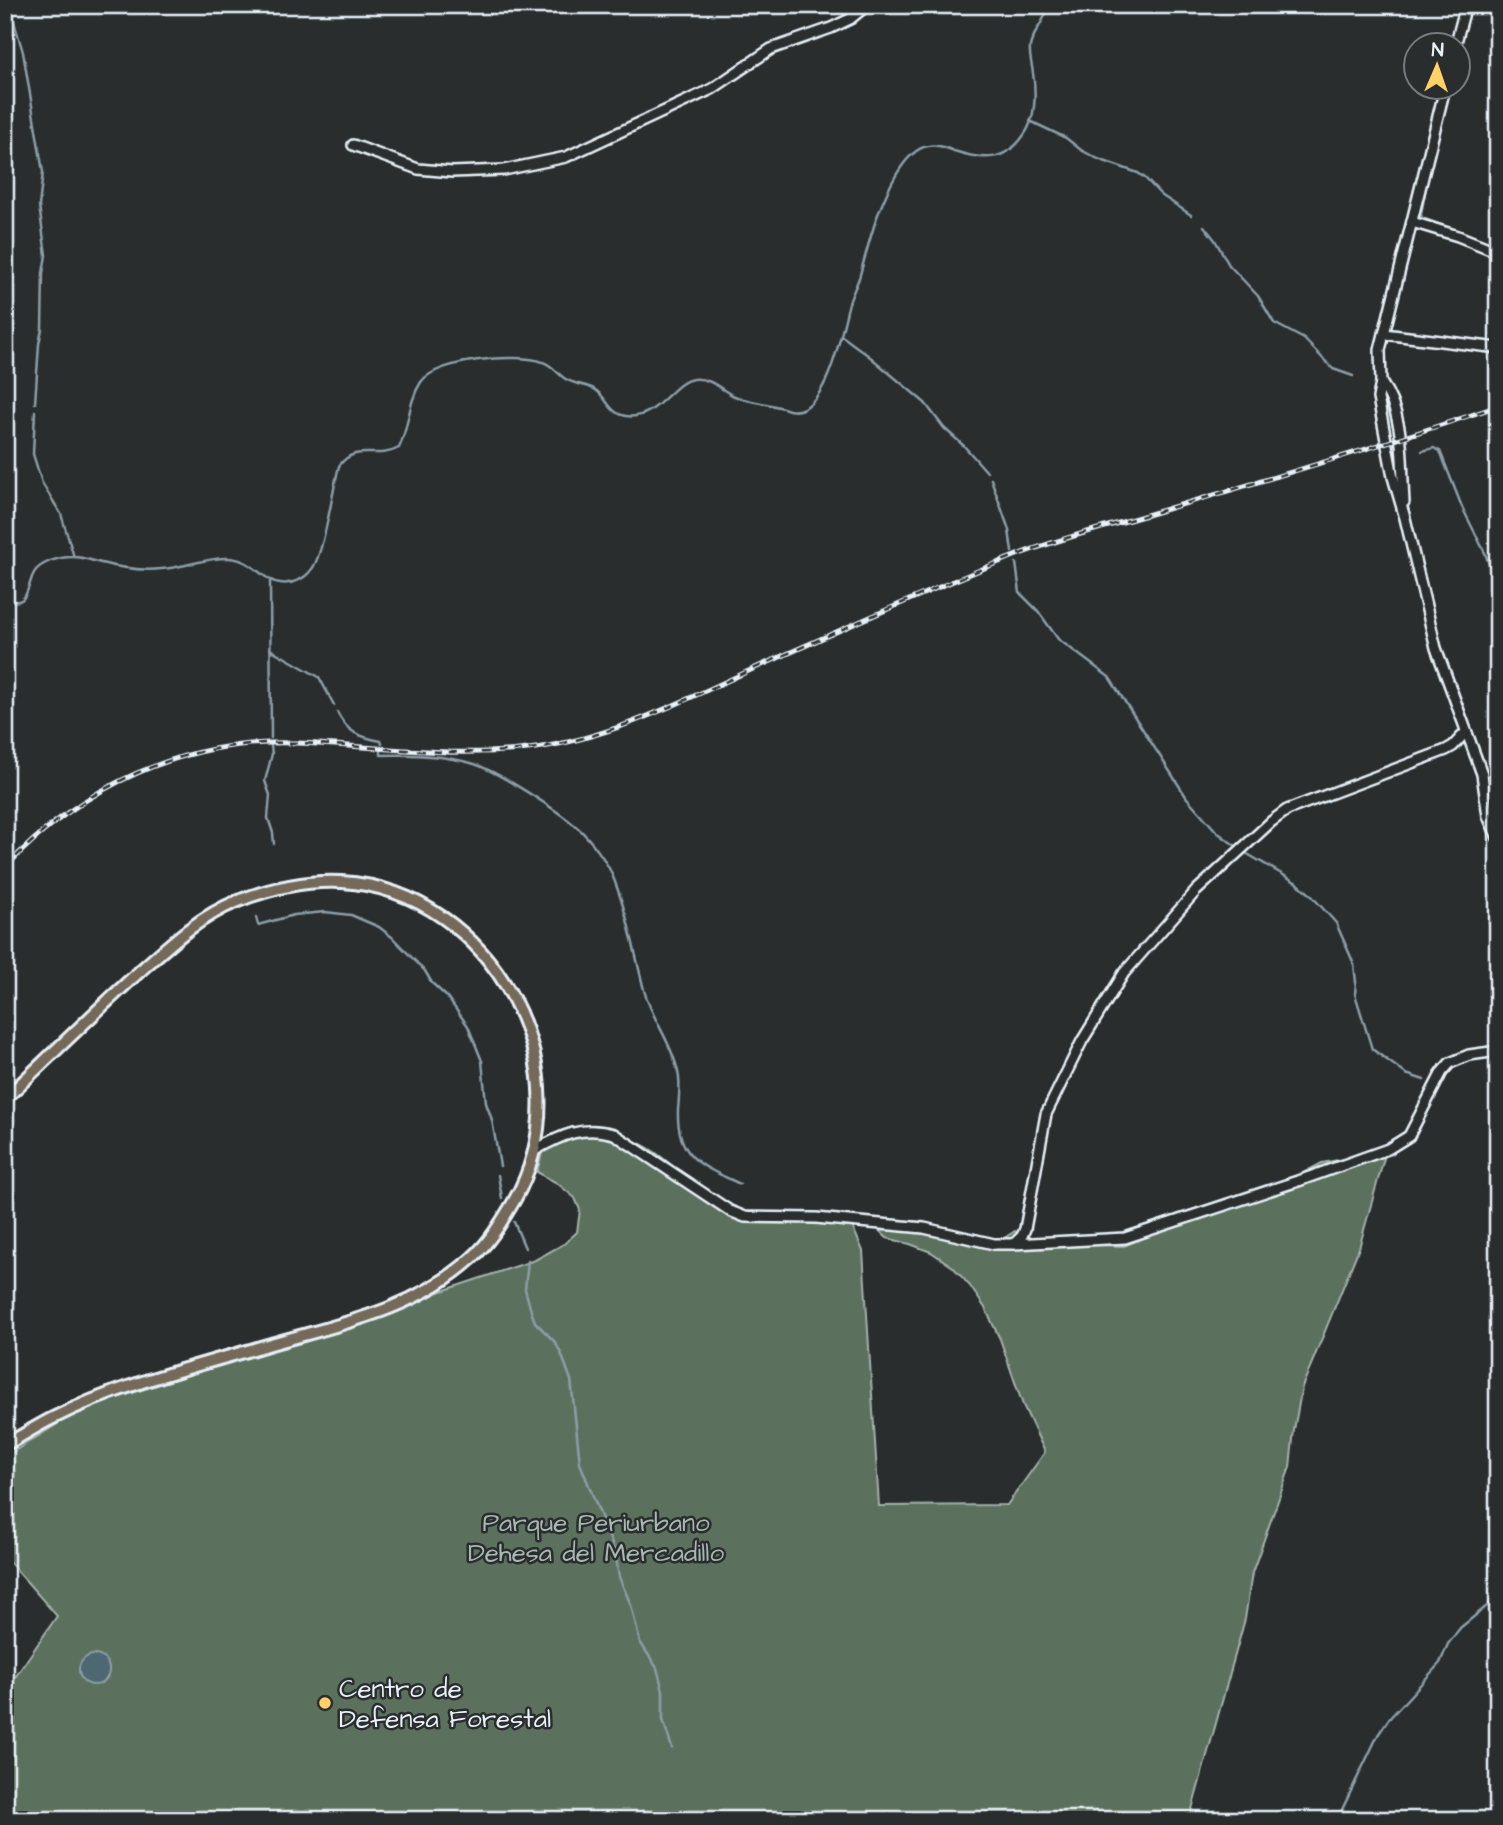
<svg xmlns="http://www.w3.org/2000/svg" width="1503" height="1825" viewBox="0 0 1503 1825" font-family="'Architects Daughter',sans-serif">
<rect width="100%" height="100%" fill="#2a2d2e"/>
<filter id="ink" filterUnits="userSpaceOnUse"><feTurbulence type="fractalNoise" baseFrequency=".0143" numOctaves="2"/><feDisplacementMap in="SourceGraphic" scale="14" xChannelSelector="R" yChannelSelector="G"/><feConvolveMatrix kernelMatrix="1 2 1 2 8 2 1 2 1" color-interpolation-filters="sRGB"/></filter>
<g filter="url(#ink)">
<!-- green -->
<path fill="#5b715d" stroke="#a2b1aa" stroke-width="2" d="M585,1130c22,4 43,6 62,17 28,16 48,44 77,59 28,14 94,14 127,17l12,28 16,255 128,-1 38,-53 -22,-47 -23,-66 -15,-31 -15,-22 -17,-19 -22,-15 -21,-8 -23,-6 -16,-15 66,9 21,7 43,1 14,-9 11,11 98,4 36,-15 103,-34 28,-18 31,-16 64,-12 -27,97 -57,139 -8,43 -4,37 -38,106 -7,46 -56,201h-1184v-128l52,-76 -52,-59v-100l59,-37 38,-17 116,-38 181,-55 40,-18 96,-32 29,-16 13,-12 3,-22 -5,-12 -18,-15 -20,-11 8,-31z"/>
<!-- water -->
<circle fill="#4e6773" stroke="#8c9ea8" stroke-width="2" cx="94" cy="1670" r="15"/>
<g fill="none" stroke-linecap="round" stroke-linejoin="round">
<!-- stream -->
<g stroke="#8c9ea8" stroke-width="2.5">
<polyline points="9,5 23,52 43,172 39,206 46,255 43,273 42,329 39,344 35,403"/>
<polyline points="1458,55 1471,5"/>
<polyline points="1030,121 1066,138 1081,150 1098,159 1138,173 1145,178 1161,195 1191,215"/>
<polyline points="1428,177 1421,214 1422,218 1498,246"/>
<polyline points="1204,226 1215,240 1229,265 1258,296 1274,323 1304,339 1333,369 1353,376"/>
<polyline points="842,336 869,356 925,403 944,428 964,446 987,472"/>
<polyline points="35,411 33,454 42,483 61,514 74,557"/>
<polyline points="1422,451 1434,448 1440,451 1462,507 1485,553 1498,589"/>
<polyline points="991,479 1009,530 1012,552"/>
<polyline points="1016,563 1020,593 1038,611 1058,639 1109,677 1187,798 1217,832 1237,847"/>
<polyline points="270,581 271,738"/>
<path d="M5,597c23,15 22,-12 29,-24 6,-11 26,-16 38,-16 9,-1 17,3 25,5 19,5 45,9 64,7 23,-1 45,-12 68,-11 24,1 33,23 51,25 12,2 25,-4 32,-14 12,-16 21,-81 27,-103 17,-24 36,-5 60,-18 10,-21 9,-46 22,-66 16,-23 97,-29 122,-20 9,3 14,11 21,16 10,7 21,6 30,11 13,7 14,24 32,27 31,5 45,-34 67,-37 16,-2 26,9 39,16 17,8 39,8 57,15 38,9 53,-82 60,-107 3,-9 7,-17 10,-25 6,-20 11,-41 18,-61 8,-21 26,-67 51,-71 9,-2 18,2 26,5 28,9 51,12 70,-16 12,-16 12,-43 9,-62 -1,-8 -4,-18 -3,-26 2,-13 14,-25 18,-39l-2,-3"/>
<polyline points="270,649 319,677 334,705"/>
<path d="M337,712c10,21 23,25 44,29l1,3"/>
<polyline points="271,746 272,754 265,781 270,795 268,818 273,833 274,844"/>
<path d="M381,751v4c29,-1 62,0 90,8 25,7 88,48 108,66 12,11 25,29 32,43 16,38 23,78 33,118 7,27 26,50 33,78 4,13 2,28 1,42 -2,48 24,56 62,74"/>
<polyline points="1244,852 1297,883 1310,894 1336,923 1354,964 1356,982 1355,994 1372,1049 1406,1074 1424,1080"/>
<polyline points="256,917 258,925 294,915 325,912 351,915 379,927 392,937 425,971 432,983 447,997 468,1026 482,1061 486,1103 492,1120 500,1166"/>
<polyline points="498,1175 502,1198"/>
<polyline points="514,1222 525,1248"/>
<polyline points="528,1261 525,1289 531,1311 535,1322 555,1342 561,1353 571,1380 580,1463 615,1552 619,1577 631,1605 640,1642 657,1668 663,1691 663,1720 672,1748"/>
<polyline points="1337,1820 1378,1735 1388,1720 1440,1663 1448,1644 1460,1628 1498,1597"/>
</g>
<defs>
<g id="minor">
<polyline points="1455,46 1466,5"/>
<polyline points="1445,88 1380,350 1381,382 1378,398 1393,477 1405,518 1436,648 1482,774 1488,816 1498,838"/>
<polyline points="353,145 418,169 452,172 504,170 566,157 712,89 771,49 831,28 850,19 867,5"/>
<polyline points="1412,222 1458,236 1498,252"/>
<polyline points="1384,334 1498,348"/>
<path d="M1381,382c25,35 20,80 23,120"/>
<polyline points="1498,911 1495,923 1498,935"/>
<path d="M535,1150c27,-15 48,-25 79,-16l116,77 15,6 71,1 108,10 70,16h20l8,-8 3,-7 21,-115 36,-73 42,-68 72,-82 76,-70 15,-11 159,-60 7,-4 13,-14"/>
<polyline points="1014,1244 1125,1238 1304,1179 1388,1149 1409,1136 1442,1072 1450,1063 1469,1055 1498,1051"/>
</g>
<path id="major" d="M5,1099c45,-43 89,-86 135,-128 30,-27 60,-55 98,-70 33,-13 68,-21 104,-19 150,9 246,189 172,319 -12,20 -24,41 -42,57 -60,54 -133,66 -208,88 -70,21 -143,38 -209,71 -17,8 -33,19 -50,28"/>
</defs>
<!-- minor casing -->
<use href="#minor" stroke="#e8f1f8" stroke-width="14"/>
<!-- major casing -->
<use href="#major" stroke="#e8f1f8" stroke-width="16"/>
<!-- minor -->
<use href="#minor" stroke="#2a2d2e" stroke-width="9"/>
<!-- major -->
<use href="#major" stroke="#746a5a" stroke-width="10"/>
<defs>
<path id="rail" d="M5,868c76,-82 180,-130 292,-125 79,3 159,16 239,5 77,-11 147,-47 217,-79 88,-39 175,-79 264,-114 49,-19 102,-31 153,-47 110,-32 219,-65 328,-102"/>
</defs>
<!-- rail casing -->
<use href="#rail" stroke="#e8f1f8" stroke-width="5"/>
<!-- rail -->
<use href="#rail" stroke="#2a2d2e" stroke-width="2.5" stroke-dasharray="8" stroke-linecap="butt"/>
</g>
</g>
<!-- markers -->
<circle fill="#ffd166" stroke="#2a2d2e" stroke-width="2.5" cx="325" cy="1703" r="7"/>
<g text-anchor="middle" stroke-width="5" stroke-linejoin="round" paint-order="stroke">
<!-- park labels -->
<g font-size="26" fill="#a9b7b2" stroke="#2a2d2e">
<text x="596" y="1531">Parque Periurbano<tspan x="596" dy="30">Dehesa del Mercadillo</tspan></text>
</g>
<!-- poi labels -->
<g font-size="26" fill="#e8f1f8" stroke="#2a2d2e" text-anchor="start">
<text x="339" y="1697">Centro de<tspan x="339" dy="30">Defensa Forestal</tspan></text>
</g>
</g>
<!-- margin -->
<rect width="1503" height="1825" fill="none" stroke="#2a2d2e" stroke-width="28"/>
<rect x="14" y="14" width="1475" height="1797" fill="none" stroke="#e8f1f8" stroke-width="2.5" filter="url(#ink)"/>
<!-- north arrow -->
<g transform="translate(1437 66) rotate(2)"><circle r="33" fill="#2a2d2e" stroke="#767b7f" stroke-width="2"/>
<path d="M0-5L12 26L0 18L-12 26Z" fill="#ffd166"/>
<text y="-10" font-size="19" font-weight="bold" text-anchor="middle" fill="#e8f1f8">N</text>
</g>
</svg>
